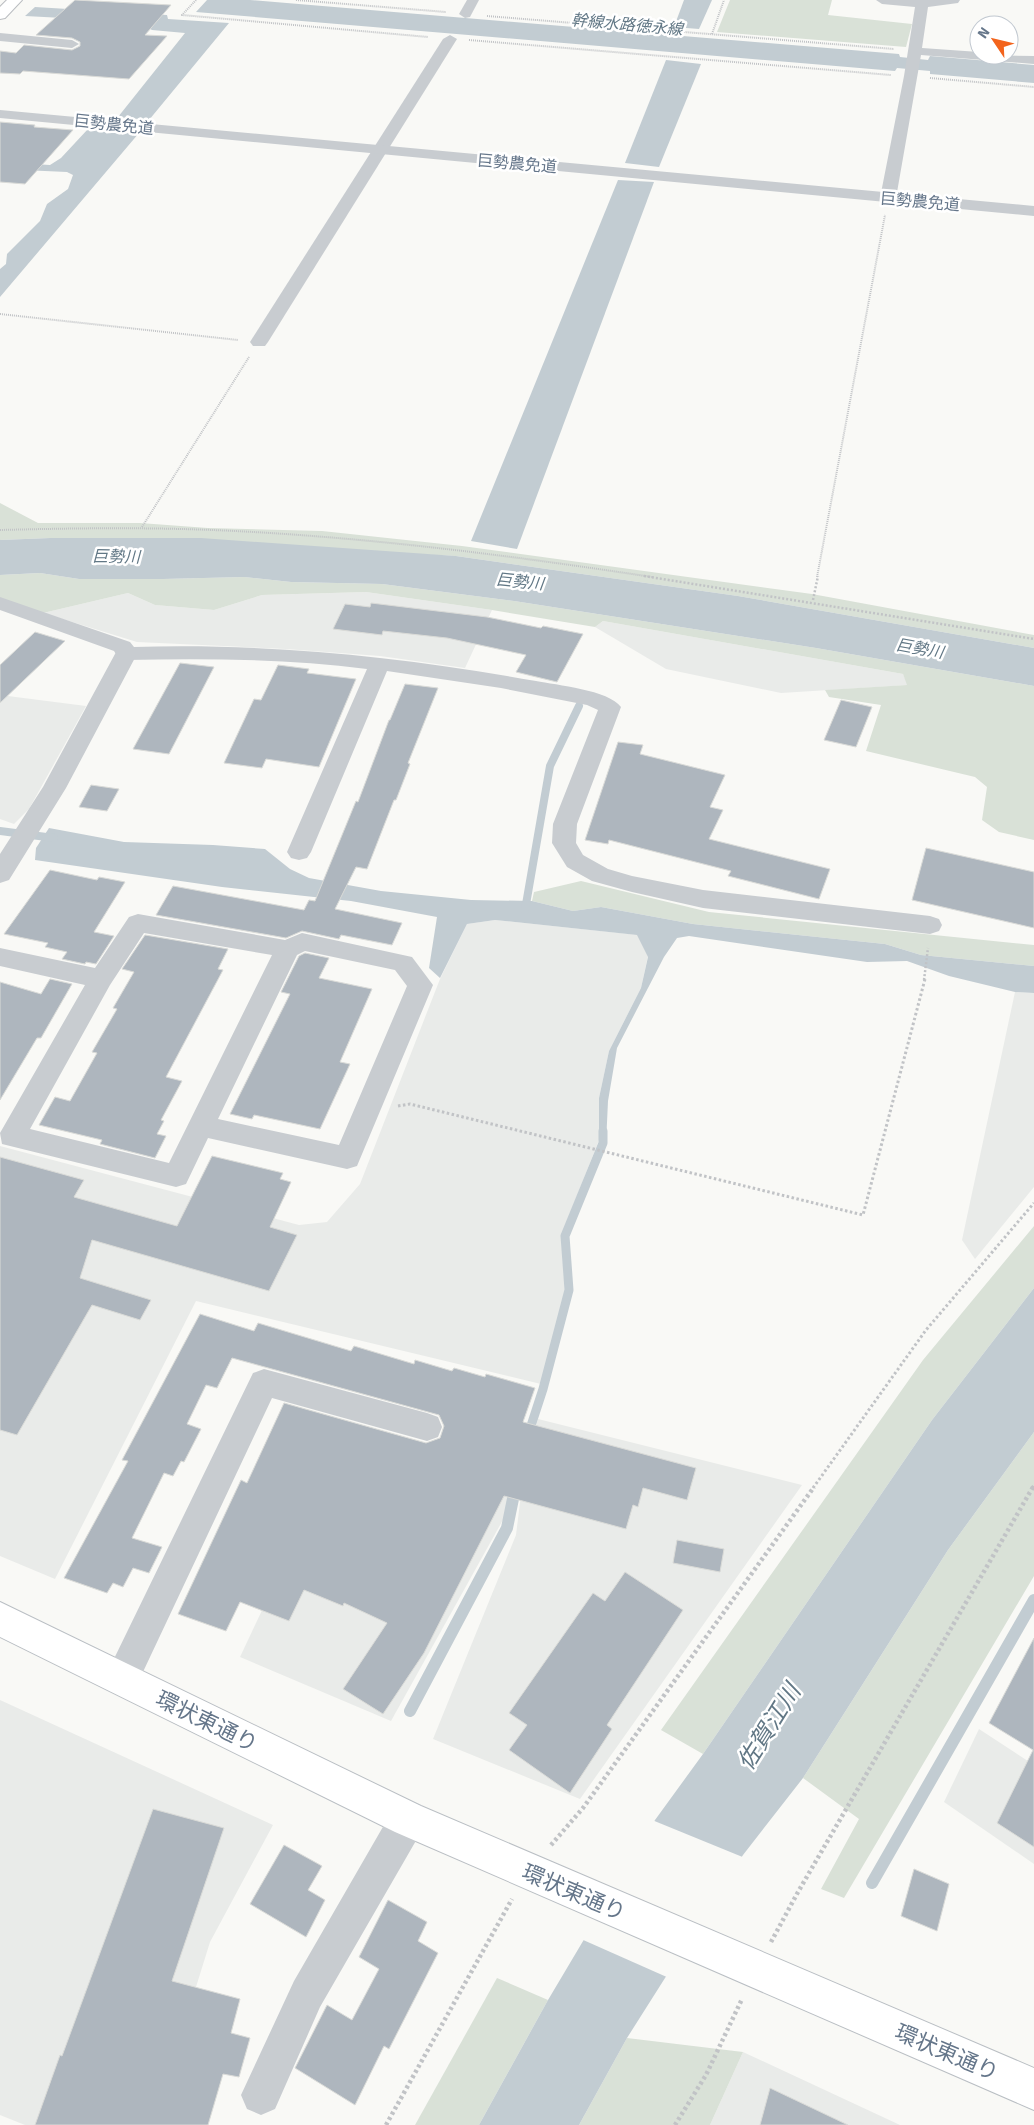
<svg xmlns="http://www.w3.org/2000/svg" width="1034" height="2125" viewBox="0 0 1034 2125" font-family="Signika,'Noto Sans JP',sans-serif">
<rect width="100%" height="100%" fill="#f9f9f6"/>
<!-- built -->
<g fill="#e9ebe9">
<polygon points="366,592 492,610 465,668 380,656 286,649 137,642 43,613 128,593 155,605 214,610 262,595"/>
<polygon points="603,621 903,674 908,685 781,693 666,669 595,627"/>
<polygon points="0,695 86,706 29,809 14,824 0,819"/>
<polygon points="495,920 638,935 648,956 641,988 609,1051 599,1098 599,1140 561,1236 565,1291 541,1384 196,1301 55,1579 0,1556 0,1146 299,1225 327,1222 360,1184 440,979 467,924"/>
<polygon points="1015,992 1034,993 1034,1187 975,1259 962,1240"/>
<polygon points="538,1419 802,1485 580,1799 433,1739 516,1535 525,1462"/>
<polygon points="518,1459 504,1518 391,1721 240,1657 308,1513"/>
<polygon points="0,1700 273,1825 210,1942 153,2125 25,2125 0,2115"/>
<polygon points="979,1729 1034,1765 1034,1864 944,1802"/>
<polygon points="743,2052 900,2125 710,2125"/>
</g>
<!-- green -->
<g fill="#d9e1d7">
<polygon points="730,0 832,0 828,15 912,24 906,47 717,32"/>
<polygon points="0,503 38,523 140,523 208,528 322,531 462,546 812,594 1034,635 1034,648 738,596 456,556 50,538 0,540"/>
<polygon points="40,573 79,579 163,579 244,577 291,582 382,584 514,601 816,648 1034,686 1034,840 999,832 982,820 987,787 975,777 866,751 881,705 829,697 825,690 907,685 903,674 603,621 595,627 492,610 366,592 262,595 214,610 155,605 128,593 43,613 0,599 0,575"/>
<polygon points="581,881 709,912 1034,945 1034,966 921,955 885,944 693,924 601,907 573,911 532,901 534,892"/>
<polygon points="1034,1226 1034,1288 932,1420 703,1754 661,1730 923,1360"/>
<polygon points="1034,1432 1034,1576 844,1898 821,1889 859,1819 803,1778 948,1550"/>
<polygon points="497,1978 548,2000 479,2125 415,2125"/>
<polygon points="627,2038 743,2052 710,2125 579,2125"/>
</g>
<!-- water -->
<g fill="#c2ccd2">
<polygon points="207,0 250,0 899,54 900,57 928,60 930,56 1034,65 1034,83 930,74 930,71 897,68 895,71 196,12"/>
<polygon points="684,0 712,0 699,29 674,27"/>
<polygon points="35,7 167,15 168,19 229,23 149,120 118,117 185,33 152,30 145,26 82,19 25,16"/>
<polygon points="666,60 701,64 659,167 625,163"/>
<polygon points="88,129 139,133 0,297 0,269 6,264 7,254 40,221 47,204 68,189 73,175 67,172 0,169 0,162 50,165 61,158"/>
<polygon points="618,180 654,182 517,549 471,541"/>
<polygon points="50,538 201,538 456,556 738,596 1034,648 1034,686 816,648 514,601 382,584 291,582 244,577 163,579 79,579 40,573 0,575 0,540"/>
<polygon points="49,828 124,842 213,845 265,849 290,869 309,878 381,891 471,900 532,901 573,911 601,907 693,924 885,944 921,955 1034,966 1034,993 1015,992 949,976 907,961 867,962 689,936 677,938 664,957 617,1048 608,1101 606,1144 599,1140 599,1098 609,1051 641,988 648,957 637,935 495,920 467,924 440,978 429,968 437,917 351,901 222,887 35,860 36,848"/>
<polygon points="1034,1288 1034,1432 948,1550 803,1778 743,1855 627,2038 579,2125 479,2125 548,2000 655,1820 703,1754 932,1420"/>
</g>
<!-- pier -->
<polygon fill="#f9f9f6" points="652,1820 745,1858 669,1978 581,1939"/>
<g fill="none" stroke-linecap="round" stroke-linejoin="round">
<!-- stream-far2 -->
<g stroke="#c2ccd2" stroke-width="8">
<polyline points="0,831 54,838"/>
<polyline points="525,910 550,766 579,706"/>
</g>
<!-- stream-far1 -->
<polyline stroke="#c2ccd2" stroke-width="9" points="528,1435 543,1389 569,1290 565,1236 603,1143 603,1131"/>
<!-- stream -->
<g stroke="#c2ccd2" stroke-width="12">
<polyline points="410,1711 507,1528 515,1489"/>
<polyline points="872,1883 1034,1600"/>
</g>
</g>
<!-- building -->
<g fill="#aeb6be" stroke="#dadbd8">
<polygon points="75,0 171,5 145,35 167,36 129,79 23,71 20,74 0,73 0,51 16,53 24,45 72,50 80,46 80,42 72,38 36,35"/>
<polygon points="0,122 35,125 34,127 73,130 25,184 0,182"/>
<polygon points="371,603 487,617 541,628 543,626 583,634 557,682 516,672 526,655 447,638 383,631 382,635 333,629 345,604 370,607"/>
<polygon points="35,632 65,641 0,703 0,665"/>
<polygon points="180,663 214,667 169,754 133,749"/>
<polygon points="278,665 309,669 307,673 356,679 319,767 266,759 262,768 224,763 254,699 261,700"/>
<polygon points="405,684 438,688 408,763 410,764 396,800 394,800 367,869 356,867 335,909 402,923 392,945 341,935 339,939 302,931 286,938 156,915 173,886 304,910 309,900 315,901 356,801 358,802 389,720 390,720"/>
<polygon points="841,700 872,707 856,747 824,740"/>
<polygon points="618,742 643,745 640,754 725,775 710,807 723,810 709,839 830,869 819,899 728,876 731,871 609,840 608,844 585,840"/>
<polygon points="91,785 119,789 107,811 79,807"/>
<polygon points="926,848 1034,872 1034,928 912,900"/>
<polygon points="50,870 97,880 99,877 125,882 94,932 114,936 96,964 86,962 85,964 62,959 67,952 45,947 48,943 4,934"/>
<polygon points="145,935 228,949 218,969 223,970 166,1077 182,1081 161,1120 164,1121 157,1134 166,1136 155,1158 100,1144 102,1140 39,1125 55,1097 70,1101 97,1053 92,1052 117,1009 113,1008 134,972 122,969"/>
<polygon points="305,953 329,958 319,978 372,989 340,1062 350,1064 320,1129 254,1115 252,1119 230,1114 290,994 281,992 299,956"/>
<polygon points="50,979 72,984 41,1038 37,1038 0,1100 0,982 41,994"/>
<polygon points="212,1156 283,1173 280,1179 291,1182 270,1227 297,1235 269,1291 92,1240 80,1278 151,1300 140,1320 92,1305 17,1435 0,1430 0,1157 84,1180 74,1197 177,1226"/>
<polygon points="200,1314 254,1331 258,1323 351,1351 354,1346 414,1364 415,1360 452,1371 454,1368 485,1377 486,1374 535,1388 523,1422 696,1468 687,1500 643,1488 638,1507 633,1505 626,1529 504,1496 424,1653 383,1714 343,1689 387,1623 344,1603 343,1606 304,1590 289,1621 240,1602 226,1631 178,1614 241,1480 247,1483 284,1403 426,1443 440,1438 444,1426 439,1415 232,1358 217,1388 206,1385 187,1424 201,1429 184,1462 181,1461 173,1476 164,1473 132,1538 162,1547 149,1573 133,1568 123,1587 113,1583 107,1593 64,1578 128,1461 122,1460"/>
<polygon points="677,1540 724,1549 720,1572 673,1563"/>
<polygon points="625,1572 683,1610 607,1725 612,1729 570,1793 509,1750 527,1725 509,1713 593,1593 605,1601"/>
<polygon points="1034,1638 1034,1847 997,1823 1033,1750 989,1723"/>
<polygon points="153,1809 224,1828 172,1981 240,1999 231,2033 250,2038 239,2077 223,2074 208,2125 35,2125 60,2055 62,2056"/>
<polygon points="284,1845 322,1866 308,1890 325,1900 306,1937 250,1904"/>
<polygon points="914,1869 949,1884 937,1931 901,1916"/>
<polygon points="388,1900 427,1922 418,1941 438,1953 389,2049 384,2046 355,2105 295,2068 327,2005 352,2020 379,1969 359,1957"/>
<polygon points="770,2088 848,2125 760,2125"/>
</g>
<g fill="none" stroke-linecap="round" stroke-linejoin="round">
<defs>
<polygon id="secondary" points="0,1602 421,1806 1034,2068 1034,2110 395,1832 0,1637"/>
<polygon id="trunk" points="7,0 22,0 5,18 0,19 0,7"/>
</defs>
<!-- secondary casing -->
<use href="#secondary" stroke="#babfc4" stroke-width="2"/>
<!-- trunk casing -->
<use href="#trunk" stroke="#babdc1" stroke-width="2"/>
<!-- path-far3 -->
<g stroke="#c1c3c6" stroke-width="2" stroke-dasharray="1 1" stroke-linecap="butt">
<polyline points="196,0 182,15 428,37"/>
<polyline points="296,0 446,12"/>
<polyline points="487,16 894,49"/>
<polyline points="712,34 724,0"/>
<polyline points="469,40 891,75"/>
<polyline points="930,78 1034,87"/>
<polyline points="0,314 238,340"/>
<polyline points="142,527 249,357"/>
<path d="M0,530c78,-2 156,-3 235,1 139,7 279,25 417,46"/>
<polyline points="817,577 885,215"/>
</g>
<!-- path-far2 -->
<g stroke="#c1c3c6" stroke-width="2.5" stroke-dasharray="2 2" stroke-linecap="butt">
<polyline points="644,576 1034,639"/>
<polyline points="813,600 818,576"/>
<polyline points="924,980 928,948"/>
</g>
<!-- path-far1 -->
<g stroke="#c1c3c6" stroke-width="3" stroke-dasharray="2.5 2.5" stroke-linecap="butt">
<polyline points="398,1106 410,1104 863,1215 925,979"/>
<polyline points="813,1488 926,1330 1034,1203"/>
<polyline points="1032,1488 1034,1485"/>
</g>
<!-- path -->
<g stroke="#c1c3c6" stroke-width="4.5" stroke-dasharray="3 3" stroke-linecap="butt">
<polyline points="551,1845 583,1808 814,1487"/>
<polyline points="771,1942 798,1892 1033,1487"/>
<polyline points="386,2125 512,1899"/>
<polyline points="675,2125 706,2075 742,1999"/>
</g>
<!-- minor -->
<g fill="#c8ccd0" fill-rule="evenodd">
<polygon points="467,0 479,0 470,17 465,18 459,14"/>
<polygon points="876,0 960,0 958,3 928,7 922,48 979,52 979,55 1034,56 1034,64 921,55 896,198 893,201 883,201 880,198 904,76 915,7 882,4"/>
<polygon points="0,33 72,40 79,44 72,48 0,41"/>
<polygon points="450,35 457,39 268,342 265,346 253,346 250,342 443,39"/>
<path d="M0,597l130,45 4,5c136,-4 268,10 402,34 20,4 73,9 85,26l-44,117 -1,19 7,12 25,14 24,7 71,14 227,26 9,3 3,6 -3,6 -9,3 -227,-26 -71,-16 -40,-11 -25,-14 -15,-24 1,-19 45,-114 -11,-5 -86,-17 -114,-17 -76,181 -4,6 -8,2 -8,-2 -4,-6 80,-183c-80,-10 -160,-11 -241,-9l-7,-1 -5,-8 -114,-41z"/>
<path d="M138,914l147,26 17,-7 110,24 21,28 -76,181 -10,3 -139,-31 -22,46 -10,3 -174,-43 -2,-11 85,-148 -85,-19v-18l95,20 34,-51zM144,933l128,22 -103,208 -139,-34 80,-144zM305,951l90,19 12,16 -68,159 -121,-26 79,-164z"/>
<polygon points="264,1369 427,1413 438,1417 442,1427 438,1437 427,1441 272,1398 134,1691 122,1696 110,1691 105,1679 110,1667 253,1373"/>
<polygon points="408,1801 421,1806 426,1819 421,1832 320,2007 275,2109 261,2115 247,2109 241,2095 294,1981 395,1806"/>
</g>
<!-- tertiary -->
<g fill="#c8ccd0" fill-rule="evenodd">
<polygon points="0,110 1034,206 1034,216 0,118"/>
<polygon points="126,647 134,649 137,654 66,788 9,880 0,883 0,854 43,787 115,654 118,649"/>
</g>
<!-- secondary -->
<use href="#secondary" fill="#fff" fill-rule="evenodd"/>
<!-- trunk -->
<use href="#trunk" fill="#fff" fill-rule="evenodd"/>
</g>
<g text-anchor="middle" stroke-width="5" stroke-linejoin="round" paint-order="stroke">
<!-- far-water labels -->
<g font-size="16" font-style="italic" fill="#617785" stroke="#fff">
<text transform="translate(627 24) rotate(5)" y="6">幹線水路徳永線</text>
<text transform="translate(116 556) rotate(1)" y="6">巨勢川</text>
<text transform="translate(520 581) rotate(6)" y="6">巨勢川</text>
<text transform="translate(920 648) rotate(10)" y="6">巨勢川</text>
</g>
<!-- far-street labels -->
<g font-size="16" fill="#65768a" stroke="#fff">
<text transform="translate(114 124) rotate(6)" y="6">巨勢農免道</text>
<text transform="translate(517 163) rotate(5)" y="6">巨勢農免道</text>
<text transform="translate(920 201) rotate(5)" y="6">巨勢農免道</text>
</g>
<!-- near-street labels -->
<g font-size="22" fill="#65768a" stroke="#fff">
<text transform="translate(207 1721) rotate(26)" y="8">環状東通り</text>
<text transform="translate(574 1892) rotate(23)" y="8">環状東通り</text>
<text transform="translate(947 2052) rotate(23)" y="8">環状東通り</text>
</g>
<!-- near-water labels -->
<g font-size="24" font-style="italic" fill="#617785" stroke="#fff">
<text transform="translate(769 1727) rotate(-58)" y="8">佐賀江川</text>
</g>
</g>
<!-- north arrow -->
<g transform="translate(994 40) rotate(305)"><circle r="24" fill="#ffffff" stroke="#c1c8d0"/>
<path d="M0-4L9 19L0 12L-9 19Z" fill="#f3641c"/>
<text y="-8" font-size="14" font-weight="bold" text-anchor="middle" fill="#65768a">N</text>
</g>
</svg>
